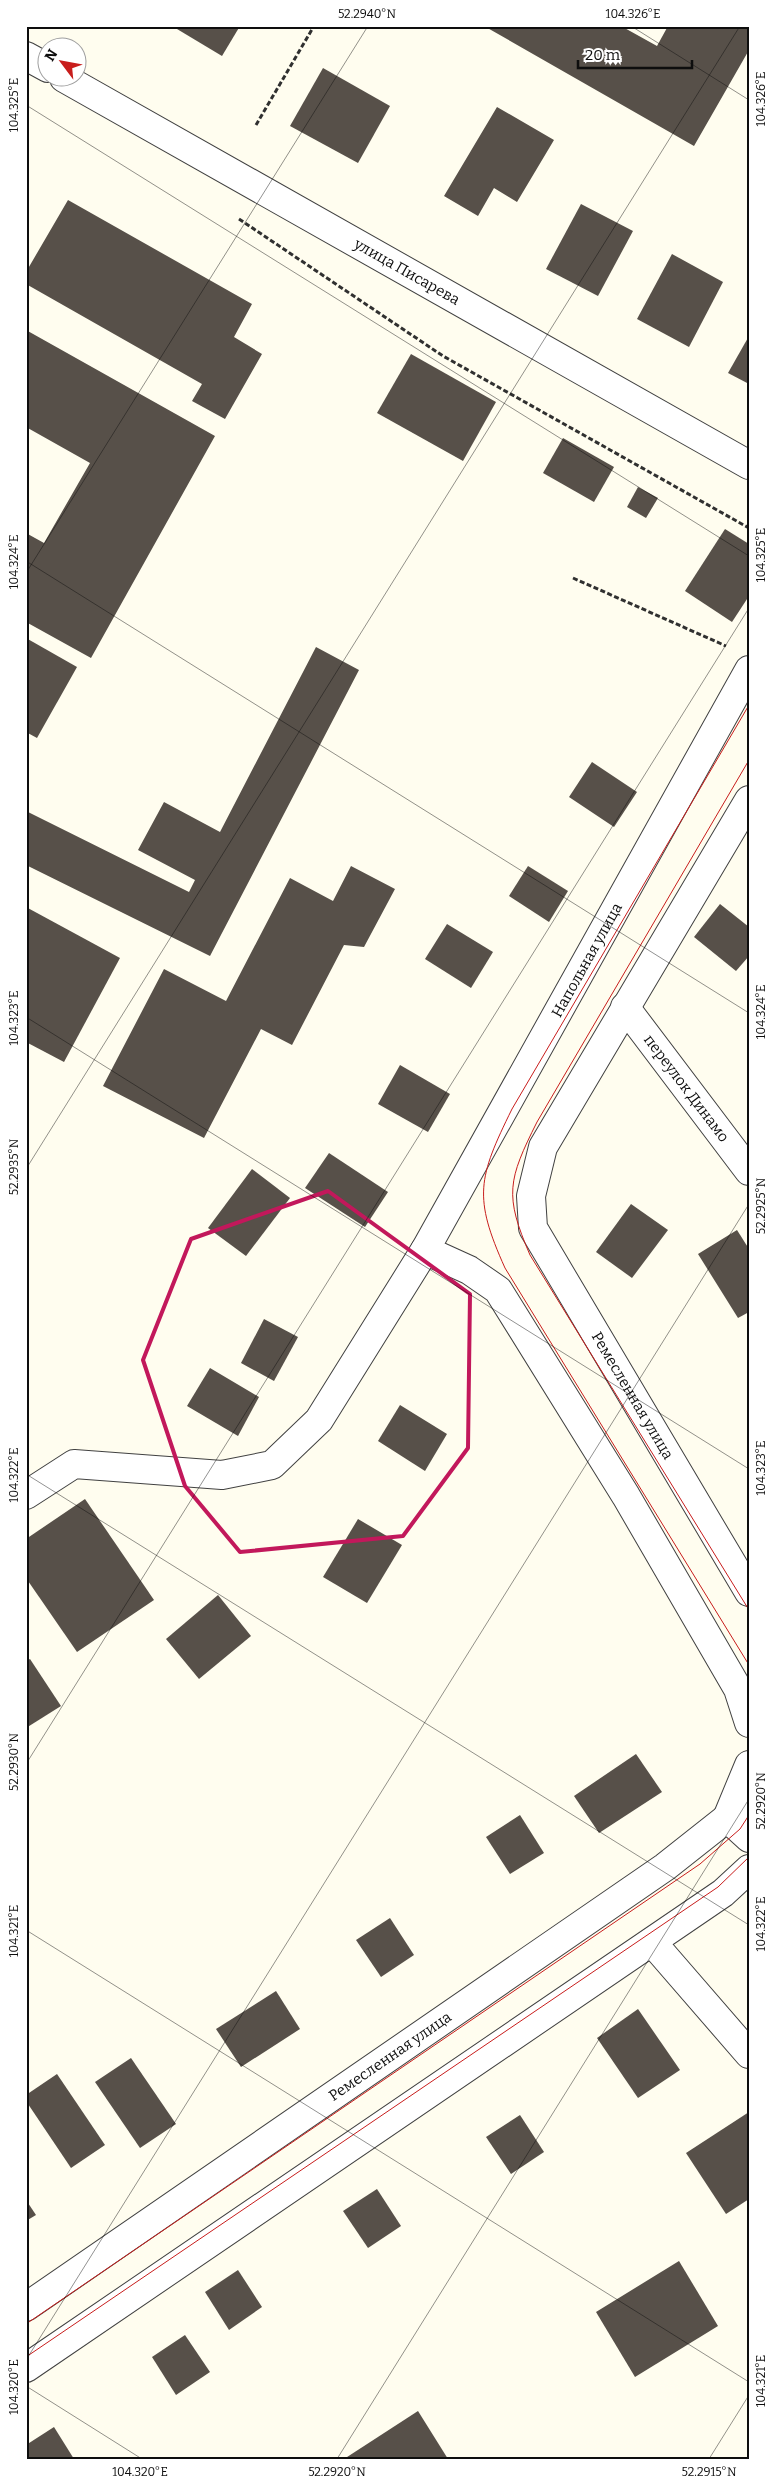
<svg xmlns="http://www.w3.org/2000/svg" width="775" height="2485" viewBox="0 0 775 2485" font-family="Bitter,serif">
<rect width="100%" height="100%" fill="#fffdef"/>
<!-- building -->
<g fill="#575049">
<polygon points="172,26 240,26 222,56"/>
<polygon points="484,26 621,26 657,46 668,26 749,26 749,50 694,146"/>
<polygon points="323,68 390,106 358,163 290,126"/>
<polygon points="497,107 554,140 517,202 494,188 478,216 444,196"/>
<polygon points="68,200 252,304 234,337 262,354 225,419 192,401 202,384 26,284 26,272"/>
<polygon points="581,204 633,231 598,296 546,269"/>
<polygon points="672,254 723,282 689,347 637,319"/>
<polygon points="26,330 215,436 91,658 26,622 26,533 44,543 90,463 26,427"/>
<polygon points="749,336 749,384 728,373"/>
<polygon points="411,354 496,402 463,461 377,413"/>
<polygon points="563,438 614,467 594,502 543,473"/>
<polygon points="638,487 658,498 646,518 627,507"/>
<polygon points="725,529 749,544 749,596 732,622 685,591"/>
<polygon points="26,638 77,667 37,738 26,732"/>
<polygon points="316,647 359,670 210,956 26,865 26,811 189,892 195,880 138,850 164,802 220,832"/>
<polygon points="592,762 637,792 614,827 569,797"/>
<polygon points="351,866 395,889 364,947 344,945 292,1045 261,1029 204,1138 103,1086 164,969 226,1001 290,878 333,901"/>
<polygon points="528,866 568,891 549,922 509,896"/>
<polygon points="720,904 749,927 749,956 736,971 694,937"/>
<polygon points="26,907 120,958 64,1062 26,1042"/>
<polygon points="447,924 493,952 471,988 425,959"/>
<polygon points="400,1065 450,1094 428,1132 378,1104"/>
<polygon points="329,1153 388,1192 365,1227 305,1188"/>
<polygon points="252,1169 290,1198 246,1256 208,1228"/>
<polygon points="631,1204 668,1230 632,1278 596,1252"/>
<polygon points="737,1230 749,1249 749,1312 738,1318 698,1254"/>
<polygon points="264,1319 298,1337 274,1381 241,1363"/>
<polygon points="210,1368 259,1397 238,1436 187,1406"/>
<polygon points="400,1405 447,1434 425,1471 378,1441"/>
<polygon points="85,1499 154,1600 77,1652 26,1578 26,1539"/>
<polygon points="358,1519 402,1545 367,1603 323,1577"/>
<polygon points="218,1595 251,1636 199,1679 166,1639"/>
<polygon points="30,1659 61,1706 26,1728 26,1661"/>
<polygon points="636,1754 662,1792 599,1833 574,1796"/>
<polygon points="520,1815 544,1853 510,1874 486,1837"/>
<polygon points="390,1918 414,1955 381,1977 356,1940"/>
<polygon points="276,1991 300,2029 241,2067 216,2029"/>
<polygon points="638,2009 680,2070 638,2098 597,2038"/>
<polygon points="131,2058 176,2124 140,2148 95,2082"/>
<polygon points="57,2074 105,2145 71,2168 26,2101 26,2095"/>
<polygon points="749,2112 749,2199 726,2214 686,2153"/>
<polygon points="520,2115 544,2152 511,2174 486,2137"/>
<polygon points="377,2189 401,2226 368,2248 343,2211"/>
<polygon points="26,2200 36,2215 26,2221"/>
<polygon points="679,2261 718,2326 635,2377 596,2312"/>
<polygon points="238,2270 262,2307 229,2330 205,2292"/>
<polygon points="185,2335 210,2372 176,2395 152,2357"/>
<polygon points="418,2411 448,2459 344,2459"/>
<polygon points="54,2427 74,2459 26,2459 26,2445"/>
</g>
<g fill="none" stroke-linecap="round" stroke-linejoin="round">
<defs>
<g id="minor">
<polyline points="26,56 48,68"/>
<path id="s1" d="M64,78l685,387"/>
<path id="s2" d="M749,800l-206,347 -12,49 2,32 216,364"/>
<path id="s3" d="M625,1007l124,164"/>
<polyline points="425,1250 469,1270 498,1290 626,1496 738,1689 749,1723"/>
<path id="s4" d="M26,1495l48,-31 148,11 50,-10 47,-45 106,-170 324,-580"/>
<polyline points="749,1765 727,1818 749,1838"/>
<polyline points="652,1942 749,2054"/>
<path id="s5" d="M26,2307l639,-440 62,-49 22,-21"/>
<polyline points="26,2368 723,1893 749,1869"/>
</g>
</defs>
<!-- minor casing -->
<use href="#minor" stroke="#414141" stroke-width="30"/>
<!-- path -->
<g stroke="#303030" stroke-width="3" stroke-dasharray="5 2.5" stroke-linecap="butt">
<polyline points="256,125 314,26"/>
<polyline points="239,219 443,356 749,528"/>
<polyline points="573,578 726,646"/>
</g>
<!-- minor -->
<use href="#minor" stroke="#fff" stroke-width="28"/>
<!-- tram -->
<g stroke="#c81d1c" stroke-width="1">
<path d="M749,705l-237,404c-34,69 -39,88 -7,159l244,397"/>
<path d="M749,760l-212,362c-29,58 -33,73 -7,133l219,355"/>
<polyline points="26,2324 700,1864 740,1829 749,1815"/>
<polyline points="26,2357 718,1887 749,1857"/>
</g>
</g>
<!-- marked area -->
<path fill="none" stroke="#c2185b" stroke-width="4" stroke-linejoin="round" d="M328,1191l142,103 -2,154 -65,88 -163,16 -55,-66 -42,-126 48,-121z"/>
<!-- ticks -->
<path fill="none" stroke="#0e0e0e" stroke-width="1" stroke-opacity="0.45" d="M631,26l118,74M26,105l723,451M26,561l723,452M26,573l342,-547M26,1017l723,452M26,1169l714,-1143M26,1474l723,451M26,1764l723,-1156M26,1930l723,452M26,2360l723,-1156M26,2386l116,73M337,2459l412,-660M709,2459l40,-64"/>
<g text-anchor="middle" stroke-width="5" stroke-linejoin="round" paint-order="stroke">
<!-- street labels -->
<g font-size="15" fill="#0e0e0e" stroke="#fff">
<text dy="5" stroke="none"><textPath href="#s1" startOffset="394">улица Писарева</textPath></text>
<text dy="5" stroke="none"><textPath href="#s4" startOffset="854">Напольная улица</textPath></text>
<text dy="5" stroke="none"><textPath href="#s3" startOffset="102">переулок Динамо</textPath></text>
<text dy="5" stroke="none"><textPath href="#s2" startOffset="681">Ремесленная улица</textPath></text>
<text dy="5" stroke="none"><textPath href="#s5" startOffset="442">Ремесленная улица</textPath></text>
</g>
</g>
<!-- border -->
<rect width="775" height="2485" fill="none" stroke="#ffffff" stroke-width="55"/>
<!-- north arrow -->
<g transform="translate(62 62) rotate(302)"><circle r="24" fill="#ffffff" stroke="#9f9f9f"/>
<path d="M0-4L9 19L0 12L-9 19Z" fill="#c81d1c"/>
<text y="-8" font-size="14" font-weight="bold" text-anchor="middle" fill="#0e0e0e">N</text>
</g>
<!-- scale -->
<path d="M578 60v8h114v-8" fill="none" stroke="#0e0e0e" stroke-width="2.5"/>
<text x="585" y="60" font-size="15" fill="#0e0e0e" stroke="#ffffff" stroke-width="4" paint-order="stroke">20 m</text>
<rect x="28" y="28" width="720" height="2430" fill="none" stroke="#0e0e0e" stroke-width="2"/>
<g font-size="12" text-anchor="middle" fill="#0e0e0e">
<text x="367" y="18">52.2940°N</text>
<text x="633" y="18">104.326°E</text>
<text transform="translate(761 99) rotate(-90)" y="4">104.326°E</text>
<text transform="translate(14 105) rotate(-90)" y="4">104.325°E</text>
<text transform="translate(761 555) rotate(-90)" y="4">104.325°E</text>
<text transform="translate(14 562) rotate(-90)" y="4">104.324°E</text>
<text transform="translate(761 1012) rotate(-90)" y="4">104.324°E</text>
<text transform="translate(14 1018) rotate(-90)" y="4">104.323°E</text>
<text transform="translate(14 1167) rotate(-90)" y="4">52.2935°N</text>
<text transform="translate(761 1206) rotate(-90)" y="4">52.2925°N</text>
<text transform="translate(761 1468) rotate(-90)" y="4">104.323°E</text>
<text transform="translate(14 1475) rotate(-90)" y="4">104.322°E</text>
<text transform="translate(14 1762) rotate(-90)" y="4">52.2930°N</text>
<text transform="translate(761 1801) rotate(-90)" y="4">52.2920°N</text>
<text transform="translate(761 1924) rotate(-90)" y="4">104.322°E</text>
<text transform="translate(14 1931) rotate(-90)" y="4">104.321°E</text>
<text transform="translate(761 2381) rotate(-90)" y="4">104.321°E</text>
<text transform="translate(14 2387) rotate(-90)" y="4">104.320°E</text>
<text x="140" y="2476">104.320°E</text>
<text x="337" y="2476">52.2920°N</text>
<text x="709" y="2476">52.2915°N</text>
</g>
</svg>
